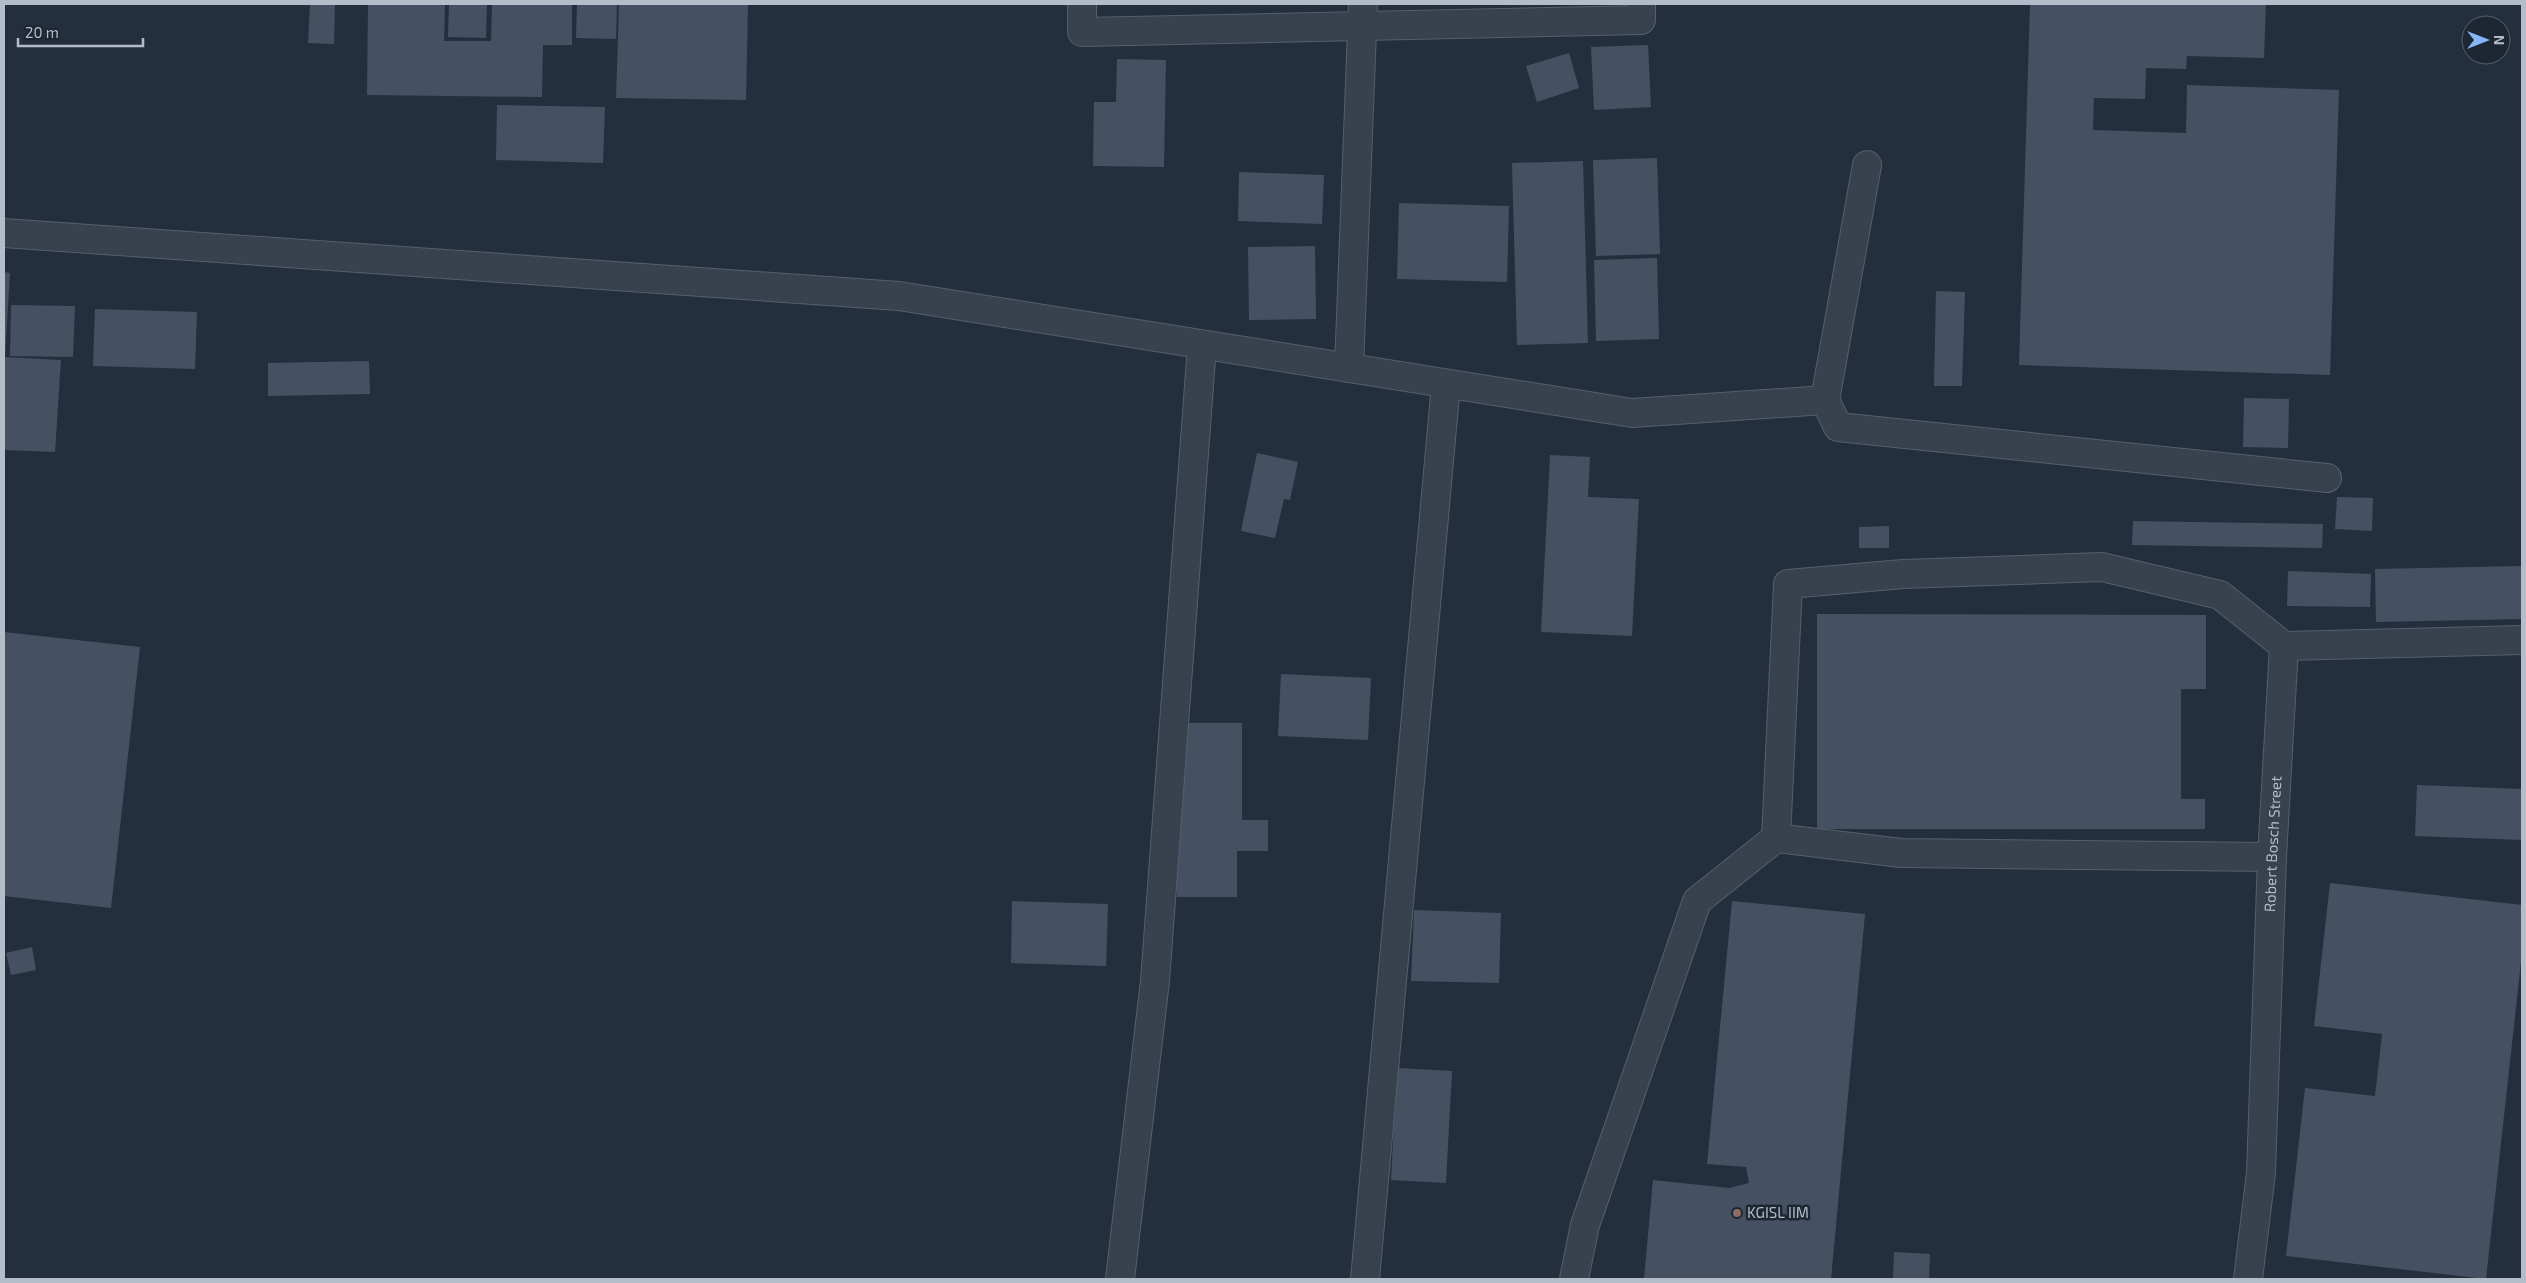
<svg xmlns="http://www.w3.org/2000/svg" width="2526" height="1283" viewBox="0 0 2526 1283" font-family="'Exo 2',sans-serif">
<rect width="100%" height="100%" fill="#242f3e"/>
<!-- building -->
<g fill="#455162">
<polygon points="310,4 335,4 334,44 308,43"/>
<polygon points="368,4 445,4 444,41 491,41 492,4 572,4 572,45 543,45 542,97 367,95"/>
<polygon points="449,4 487,4 486,38 448,37"/>
<polygon points="577,4 617,4 616,39 576,38"/>
<polygon points="619,4 748,4 746,100 616,98"/>
<polygon points="2030,4 2266,4 2264,58 2187,56 2186,69 2146,68 2145,99 2094,98 2093,130 2186,133 2187,85 2339,90 2330,375 2019,365"/>
<polygon points="1648,45 1651,107 1594,110 1591,47"/>
<polygon points="1569,53 1579,88 1537,102 1526,66"/>
<polygon points="1117,59 1166,60 1164,167 1093,166 1094,102 1116,102"/>
<polygon points="497,105 605,107 603,163 496,160"/>
<polygon points="1657,158 1660,254 1596,256 1593,160"/>
<polygon points="1583,161 1588,343 1517,345 1512,163"/>
<polygon points="1239,172 1324,175 1322,224 1238,221"/>
<polygon points="1399,203 1509,206 1507,282 1397,279"/>
<polygon points="1315,246 1316,319 1249,320 1248,247"/>
<polygon points="1657,258 1659,339 1596,341 1594,260"/>
<polygon points="4,272 10,273 5,356 4,356"/>
<polygon points="1936,291 1965,292 1962,386 1934,386"/>
<polygon points="11,305 75,306 73,357 10,356"/>
<polygon points="95,309 197,312 195,369 93,366"/>
<polygon points="4,357 61,360 55,452 4,450"/>
<polygon points="369,361 370,394 268,396 268,363"/>
<polygon points="2244,398 2289,399 2288,448 2243,447"/>
<polygon points="1257,453 1298,462 1290,500 1284,499 1275,538 1241,531"/>
<polygon points="1550,455 1590,457 1588,497 1639,499 1632,636 1541,632"/>
<polygon points="2337,497 2373,498 2372,531 2335,529"/>
<polygon points="2133,521 2323,524 2322,548 2132,545"/>
<polygon points="1889,526 1889,548 1859,548 1859,527"/>
<polygon points="2522,566 2522,619 2376,622 2375,569"/>
<polygon points="2288,571 2371,574 2370,607 2287,606"/>
<polygon points="1817,614 2206,615 2206,689 2181,689 2181,799 2205,799 2205,829 1817,829"/>
<polygon points="4,632 140,647 111,908 4,896"/>
<polygon points="1281,674 1371,678 1368,740 1278,736"/>
<polygon points="1177,723 1242,723 1242,820 1268,820 1268,851 1237,851 1237,897 1177,897"/>
<polygon points="2417,785 2522,789 2522,840 2415,836"/>
<polygon points="2330,883 2522,905 2522,953 2486,1279 2286,1256 2305,1088 2375,1096 2382,1034 2314,1026"/>
<polygon points="1012,901 1108,904 1106,966 1011,963"/>
<polygon points="1732,901 1865,914 1831,1279 1644,1279 1653,1180 1729,1188 1749,1183 1746,1167 1707,1164"/>
<polygon points="1414,910 1501,913 1499,983 1411,981"/>
<polygon points="32,947 36,970 11,975 6,953"/>
<polygon points="1397,1068 1452,1071 1446,1183 1391,1180"/>
<polygon points="1894,1252 1930,1254 1929,1279 1893,1279"/>
</g>
<g fill="none" stroke-linecap="round" stroke-linejoin="round">
<defs>
<g id="minor">
<polyline points="1082,4 1082,32 1641,20 1641,4"/>
<polyline points="1867,165 1825,400 1838,427 2327,478"/>
<polyline points="4,233 899,296 1632,413 1825,400"/>
<polyline points="1349,368 1363,4"/>
<polyline points="1776,838 1901,853 2272,857"/>
<polyline points="1120,1279 1155,981 1202,345"/>
<polyline points="1365,1279 1446,384"/>
<polyline points="1574,1279 1585,1225 1697,901 1776,838 1788,584 1903,574 2102,567 2220,595 2284,646"/>
<path id="s1" d="M2248,1279l13,-106 11,-316 12,-211 238,-6"/>
</g>
</defs>
<!-- minor casing -->
<use href="#minor" stroke="#565f6c" stroke-width="30"/>
<!-- minor -->
<use href="#minor" stroke="#38414e" stroke-width="28"/>
</g>
<!-- markers -->
<circle fill="#8d6e63" stroke="#1d2633" stroke-width="2" cx="1737" cy="1213" r="5"/>
<g text-anchor="middle" stroke-width="5" stroke-linejoin="round" paint-order="stroke">
<!-- street labels -->
<g font-size="15" fill="#b4bcc9" stroke="#1d2633">
<text dy="5" stroke="none"><textPath href="#s1" startOffset="436">Robert Bosch Street</textPath></text>
</g>
<!-- poi labels -->
<g font-size="15" fill="#b4bcc9" stroke="#1d2633" text-anchor="start">
<text x="1747" y="1218">KGISL IIM</text>
</g>
</g>
<!-- border -->
<rect width="2526" height="1283" fill="none" stroke="#b4bcc9" stroke-width="10"/>
<!-- north arrow -->
<g transform="translate(2486 40) rotate(90)"><circle r="24" fill="#1d2633" stroke="#59626f"/>
<path d="M0-4L9 19L0 12L-9 19Z" fill="#8ab4f8"/>
<text y="-8" font-size="14" font-weight="bold" text-anchor="middle" fill="#b4bcc9">N</text>
</g>
<!-- scale -->
<path d="M18 38v8h125v-8" fill="none" stroke="#b4bcc9" stroke-width="2.5"/>
<text x="25" y="38" font-size="15" fill="#b4bcc9" stroke="#1d2633" stroke-width="4" paint-order="stroke">20 m</text>
</svg>
